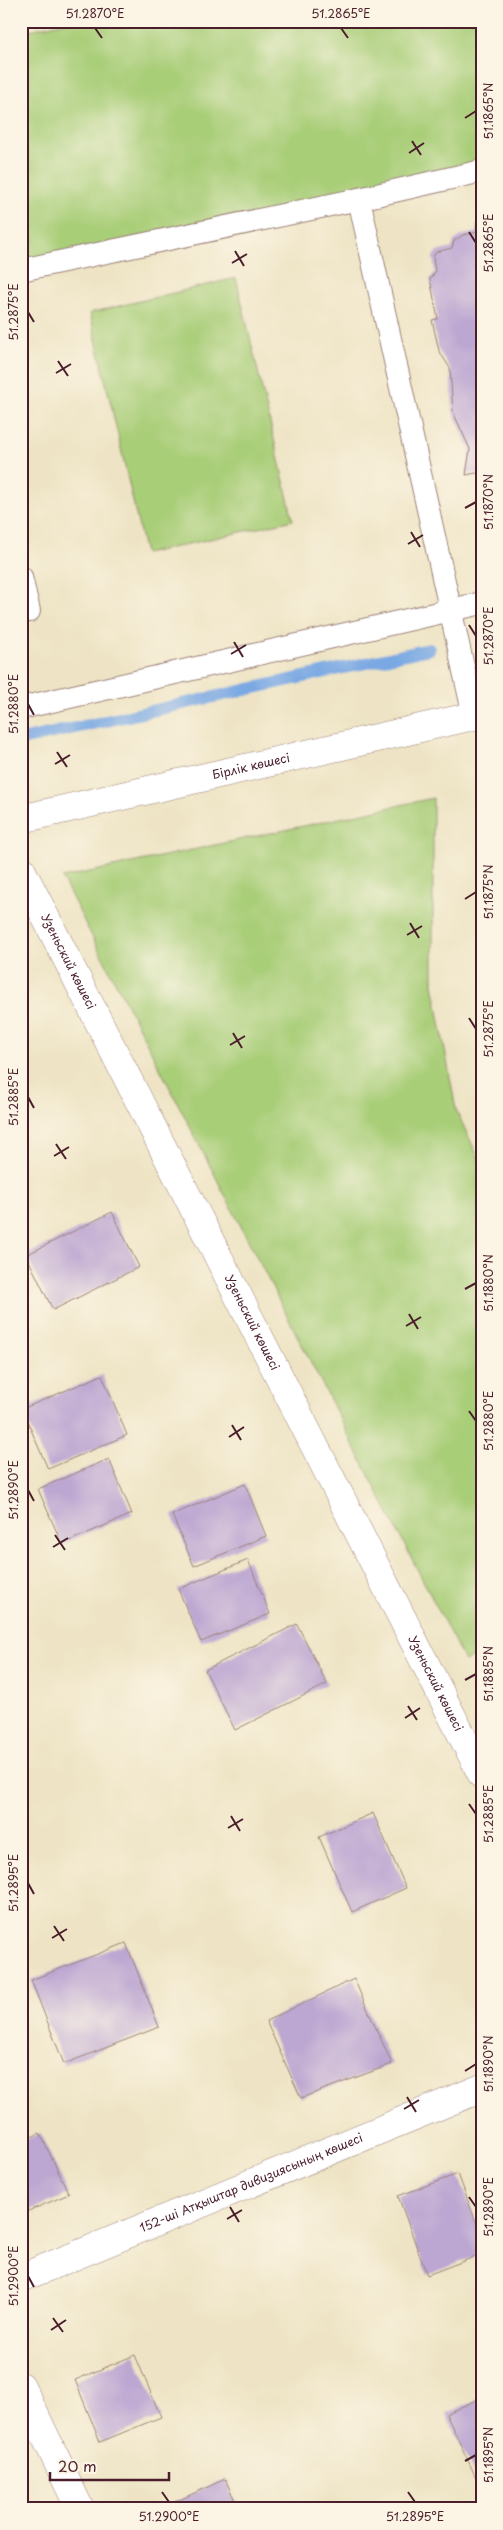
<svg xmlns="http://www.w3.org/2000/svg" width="503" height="2530" viewBox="0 0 503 2530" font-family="'Playpen Sans',sans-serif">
<rect width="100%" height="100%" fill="#fcf5e5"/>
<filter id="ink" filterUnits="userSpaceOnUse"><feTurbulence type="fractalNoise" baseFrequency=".02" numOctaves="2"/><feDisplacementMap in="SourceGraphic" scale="10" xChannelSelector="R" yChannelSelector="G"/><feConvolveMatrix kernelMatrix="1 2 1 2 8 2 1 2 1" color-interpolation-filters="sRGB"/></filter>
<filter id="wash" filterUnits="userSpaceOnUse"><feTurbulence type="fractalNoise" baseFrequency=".0096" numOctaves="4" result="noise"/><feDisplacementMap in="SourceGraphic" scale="20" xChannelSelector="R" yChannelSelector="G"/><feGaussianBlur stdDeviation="1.12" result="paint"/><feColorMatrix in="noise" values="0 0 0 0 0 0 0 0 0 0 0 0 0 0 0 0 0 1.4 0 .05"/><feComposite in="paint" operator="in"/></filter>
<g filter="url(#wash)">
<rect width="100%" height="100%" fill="#eee4c5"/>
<!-- green -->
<g fill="#a9ce78" stroke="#7a7652">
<polygon points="70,21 482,21 482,171 21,270 21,32"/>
<polygon points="236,278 293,520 145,554 90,313"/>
<polygon points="433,798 433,984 456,1110 482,1165 482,1652 465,1662 62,878"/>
</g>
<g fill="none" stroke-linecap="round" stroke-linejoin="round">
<!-- stream -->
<polyline stroke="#79a8e3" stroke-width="12" points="21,740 429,649"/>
</g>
<g id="blocks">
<!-- building -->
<g fill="#bca6d2">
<polygon points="482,224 482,472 466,475 470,449 453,412 450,368 439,351 432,320 438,319 430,279 435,272 433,257 436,252 452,248 454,241 463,235 478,232 476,225"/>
<polygon points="112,1212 139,1267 53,1310 26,1255"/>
<polygon points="102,1375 127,1435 48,1469 22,1409"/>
<polygon points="109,1459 132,1514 62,1544 38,1489"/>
<polygon points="245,1484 266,1536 194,1566 172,1515"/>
<polygon points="248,1560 270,1614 201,1642 178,1589"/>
<polygon points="297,1624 327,1684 235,1730 205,1670"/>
<polygon points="373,1813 406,1888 352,1912 319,1837"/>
<polygon points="126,1943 159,2027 64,2064 31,1980"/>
<polygon points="354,1979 392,2064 301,2098 266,2021"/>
<polygon points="40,2133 69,2194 21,2214 21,2142"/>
<polygon points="458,2174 482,2238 482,2254 427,2275 398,2196"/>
<polygon points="135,2355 161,2417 100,2442 75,2380"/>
<polygon points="482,2397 482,2486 480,2486 446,2414"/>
<polygon points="225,2479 239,2509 165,2509 164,2507"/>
</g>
</g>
</g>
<g filter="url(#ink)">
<use href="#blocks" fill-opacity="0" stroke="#9c8278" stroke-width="1"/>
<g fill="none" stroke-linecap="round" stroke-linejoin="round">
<defs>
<g id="lane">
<polyline points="359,199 474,716"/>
<polyline points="21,270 359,199 482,171"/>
<polyline points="21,577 29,611"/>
<polyline points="21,708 482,603"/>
</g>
<g id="street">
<path id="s1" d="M21,819l461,-105"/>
<path id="s2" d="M21,869l461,906"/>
<path id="s3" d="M21,2278l461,-190"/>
<polyline points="21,2386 80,2509"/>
</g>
</defs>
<!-- lane casing -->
<use href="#lane" stroke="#9c8278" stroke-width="24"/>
<!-- street casing -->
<use href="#street" stroke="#9c8278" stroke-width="29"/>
<!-- lane -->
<use href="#lane" stroke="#fff" stroke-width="22"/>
<!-- street -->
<use href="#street" stroke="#fff" stroke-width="28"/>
</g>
</g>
<!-- ticks -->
<path fill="none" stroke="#4a1f2b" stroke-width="2" d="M95,28l7,10M341,28l7,10M465,118l11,-7M412,141l9,14M409,153l15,-10M469,232l7,11M235,251l9,15M232,263l15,-9M28,312l6,10M58,361l10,15M56,373l15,-9M465,508l11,-6M411,532l9,15M408,544l15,-9M469,625l7,11M234,642l9,15M231,654l15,-9M28,704l6,11M57,752l10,15M55,764l15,-9M465,899l11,-7M410,923l9,15M407,935l15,-9M469,1018l7,11M233,1033l9,15M230,1045l15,-9M28,1097l6,11M56,1144l10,15M54,1156l15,-9M465,1289l11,-6M409,1314l9,15M406,1326l15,-9M469,1411l7,10M232,1425l9,15M229,1437l15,-10M28,1490l6,11M55,1535l10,15M53,1547l15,-9M465,1680l11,-6M408,1706l9,14M405,1718l15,-10M469,1804l7,10M231,1816l9,15M228,1828l15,-9M28,1883l6,11M54,1926l10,15M52,1938l15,-9M465,2071l11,-7M407,2097l9,15M404,2109l15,-9M469,2197l7,10M230,2207l9,15M227,2219l15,-9M28,2276l6,11M53,2318l10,14M51,2330l15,-10M465,2461l11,-6M162,2492l7,10M408,2492l7,10"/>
<g text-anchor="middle" stroke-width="5" stroke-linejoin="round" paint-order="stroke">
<!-- street labels -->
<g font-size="12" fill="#4a1f2b" stroke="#fcf5e5">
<text dy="4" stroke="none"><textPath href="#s1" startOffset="236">Бірлік көшесі</textPath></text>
<text dy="4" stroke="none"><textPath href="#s2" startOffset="104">Узеньский көшесі</textPath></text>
<text dy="4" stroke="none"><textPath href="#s2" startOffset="509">Узеньский көшесі</textPath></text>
<text dy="4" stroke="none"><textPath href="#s2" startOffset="914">Узеньский көшесі</textPath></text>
<text dy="4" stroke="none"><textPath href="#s3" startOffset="249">152-ші Атқыштар дивизиясының көшесі</textPath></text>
</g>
</g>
<!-- margin -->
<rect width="503" height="2530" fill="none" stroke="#fcf5e5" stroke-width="55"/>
<!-- scale -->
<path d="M50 2472v8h119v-8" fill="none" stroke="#4a1f2b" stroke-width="2.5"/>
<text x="58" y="2472" font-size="15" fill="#4a1f2b" stroke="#fcf5e5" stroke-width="4" paint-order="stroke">20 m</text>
<rect x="28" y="28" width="448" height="2474" fill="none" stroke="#4a1f2b" stroke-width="2"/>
<g font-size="12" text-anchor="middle" fill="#4a1f2b">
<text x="95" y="18">51.2870°E</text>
<text x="341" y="18">51.2865°E</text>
<text transform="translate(489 111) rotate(-90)" y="4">51.1865°N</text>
<text transform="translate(489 243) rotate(-90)" y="4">51.2865°E</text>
<text transform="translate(14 312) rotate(-90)" y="4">51.2875°E</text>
<text transform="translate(489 502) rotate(-90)" y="4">51.1870°N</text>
<text transform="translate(489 636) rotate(-90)" y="4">51.2870°E</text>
<text transform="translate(14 704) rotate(-90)" y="4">51.2880°E</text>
<text transform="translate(489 892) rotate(-90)" y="4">51.1875°N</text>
<text transform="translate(489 1029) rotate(-90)" y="4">51.2875°E</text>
<text transform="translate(14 1097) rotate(-90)" y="4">51.2885°E</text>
<text transform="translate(489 1283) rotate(-90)" y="4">51.1880°N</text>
<text transform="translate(489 1421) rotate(-90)" y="4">51.2880°E</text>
<text transform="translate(14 1490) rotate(-90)" y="4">51.2890°E</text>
<text transform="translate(489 1674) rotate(-90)" y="4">51.1885°N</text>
<text transform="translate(489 1814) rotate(-90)" y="4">51.2885°E</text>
<text transform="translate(14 1883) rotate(-90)" y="4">51.2895°E</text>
<text transform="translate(489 2064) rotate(-90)" y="4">51.1890°N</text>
<text transform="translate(489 2207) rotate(-90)" y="4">51.2890°E</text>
<text transform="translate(14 2276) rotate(-90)" y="4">51.2900°E</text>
<text transform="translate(489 2455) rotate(-90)" y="4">51.1895°N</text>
<text x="169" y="2521">51.2900°E</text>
<text x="415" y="2521">51.2895°E</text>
</g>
</svg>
